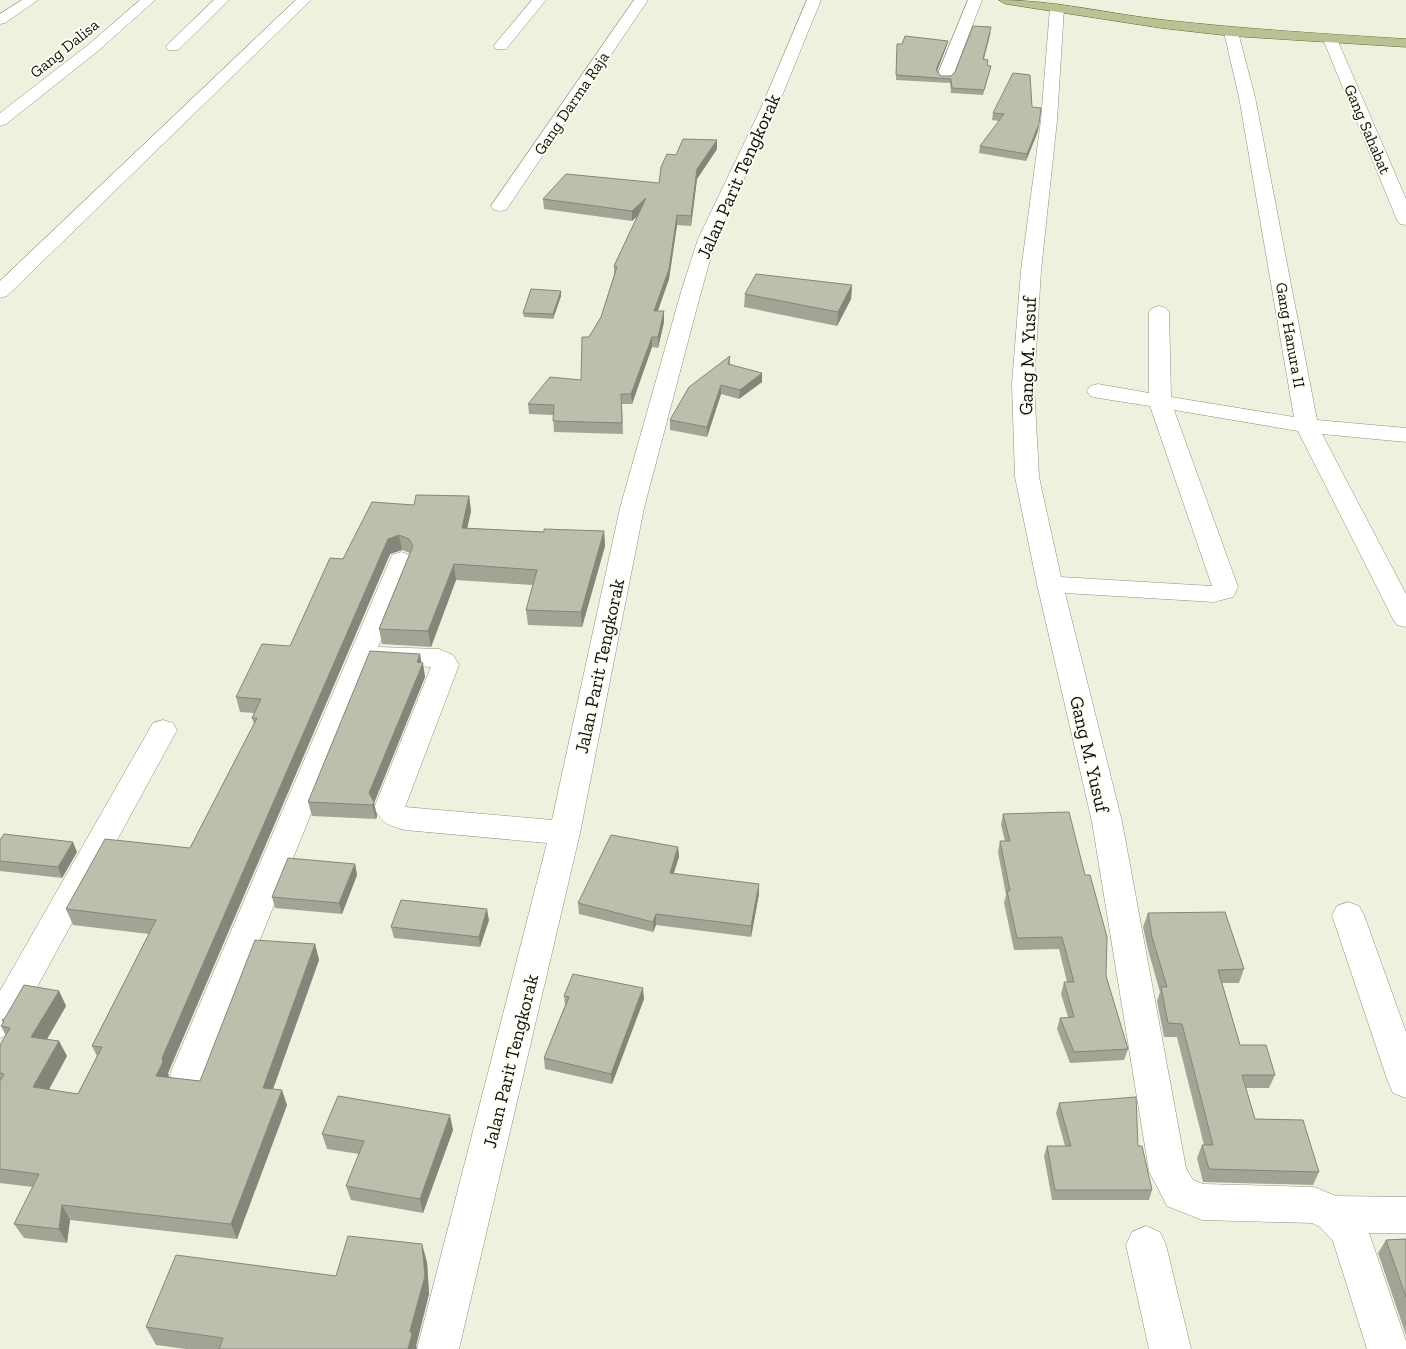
<svg xmlns="http://www.w3.org/2000/svg" width="1406" height="1349" viewBox="0 0 1406 1349" font-family="'Zilla Slab',serif">
<rect width="100%" height="100%" fill="#edf2df"/>
<g fill="none" stroke-linecap="round" stroke-linejoin="round">
<defs>
<g id="minor">
<polygon points="22,0 38,0 5,23 0,24 0,14"/>
<polygon points="140,0 155,0 98,51 6,124 0,126 0,113 88,45"/>
<polygon points="214,0 229,0 178,50 168,50 166,47 168,44"/>
<polygon points="296,0 311,0 7,296 0,298 0,281"/>
<polygon points="532,0 546,0 506,49 496,49 494,46 496,43"/>
<polygon points="634,0 648,0 506,210 500,211 494,210 491,206"/>
<path d="M807,0h14l-44,108 -61,131 -15,53 -57,216 -64,325 -121,516h-42l130,-506 -142,-13c-17,-5 -22,-6 -31,-22l57,-141 -48,-3 -10,-3 -172,424 -13,5 -13,-5 -5,-11 222,-519 9,-3 9,3 4,5 -36,87 61,2 14,6 6,10 -54,142 147,13 68,-312 61,-216 17,-53 63,-131z"/>
<polygon points="968,0 982,0 953,76 950,79 940,79 937,76"/>
<polygon points="1057,4 1064,8 1057,120 1041,271 1034,384 1039,477 1061,577 1212,586 1150,406 1098,398 1090,396 1087,391 1090,386 1098,384 1149,393 1149,312 1152,308 1159,306 1166,308 1169,312 1171,397 1294,417 1239,97 1224,32 1226,29 1236,29 1238,32 1255,97 1317,420 1406,428 1406,442 1322,434 1406,594 1406,627 1397,625 1393,619 1298,431 1174,410 1238,587 1233,597 1214,602 1065,593 1122,822 1186,1168 1193,1180 1203,1184 1314,1187 1336,1196 1406,1197 1406,1233 1369,1233 1406,1341 1406,1349 1367,1349 1333,1241 1320,1227 1312,1223 1202,1220 1167,1206 1149,1171 1092,822 1037,584 1015,477 1012,384 1021,271 1041,120 1050,8"/>
<polygon points="1330,35 1335,36 1337,39 1406,199 1406,225 1400,224 1397,220 1323,39 1325,36"/>
<polygon points="163,720 173,723 177,730 12,1033 0,1038 0,991 153,723"/>
<polygon points="1348,902 1359,906 1364,915 1406,1032 1406,1098 1393,1093 1388,1082 1332,915 1337,906"/>
<polygon points="1146,1226 1160,1232 1166,1245 1191,1349 1149,1349 1126,1245 1132,1232"/>
</g>
<path id="major" d="M999,0c56,0 110,14 165,20 81,9 161,14 242,19v8l-175,-11 -70,-8 -155,-24z"/>
</defs>
<!-- minor casing -->
<use href="#minor" stroke="#8d917f" stroke-width="1"/>
<!-- major casing -->
<use href="#major" stroke="#5e6a33" stroke-width="1"/>
<!-- minor -->
<use href="#minor" fill="#fff" fill-rule="evenodd"/>
<!-- major -->
<use href="#major" fill="#b8c292" fill-rule="evenodd"/>
</g>
<!-- wall -->
<g fill="#a1a595">
<polygon points="991,32 984,59 990,70 983,95 951,93 950,83 896,80 897,49 947,45 937,72 941,76 951,76 955,72"/>
<polygon points="1032,107 1038,131 1026,161 979,153 980,146 999,121 992,120 993,113"/>
<polygon points="717,149 697,179 691,226 677,225 669,279 658,311 664,311 664,322 658,348 652,347 632,404 622,404 623,434 554,432 553,415 529,414 528,404 581,380 589,337 601,317 614,275 614,266 638,215 632,221 544,209 543,199 659,183 676,155"/>
<polygon points="852,285 851,299 837,326 744,307 745,294"/>
<polygon points="561,291 561,296 553,319 524,317 523,313"/>
<polygon points="730,356 730,364 762,382 739,399 721,394 707,437 670,430 670,420"/>
<polygon points="469,496 471,511 467,528 544,532 604,531 605,546 582,627 528,625 526,610 533,585 456,580 431,647 382,644 379,629 410,553 402,550 390,554 168,1073 169,1078 200,1081 315,944 319,960 273,1089 287,1105 237,1239 70,1220 67,1243 24,1238 14,1224 33,1187 0,1183 0,1045 6,1036 1,1026 3,1023 2,1020 59,991 66,1006 47,1039 67,1056 49,1090 78,1094 97,1056 92,1046 149,934 73,925 66,909 190,848 254,724 252,718 254,713 240,712 236,697 290,646 343,559 414,505"/>
<polygon points="422,663 425,677 374,803 377,816 376,819 312,816 308,802"/>
<polygon points="1003,814 1106,976 1128,1049 1124,1060 1070,1063 1057,1029 1060,1018 1068,1017 1061,994 1064,982 1067,982 1059,949 1014,950 1004,903 1006,895 998,852 1000,841 1005,841 1001,825"/>
<polygon points="0,840 77,852 62,878 0,871"/>
<polygon points="678,847 679,857 674,873 759,894 751,937 656,925 653,932 579,914 578,903"/>
<polygon points="355,864 357,875 342,914 275,908 272,897"/>
<polygon points="1148,913 1244,969 1239,983 1222,983 1240,1045 1275,1075 1269,1088 1246,1088 1255,1119 1319,1172 1313,1185 1203,1182 1197,1158 1202,1145 1204,1145 1177,1037 1164,1037 1157,1001 1160,992 1148,950 1143,927"/>
<polygon points="489,920 480,947 394,938 391,927"/>
<polygon points="564,996 644,999 612,1084 545,1069 544,1058 565,1005"/>
<polygon points="1059,1103 1138,1146 1152,1190 1149,1200 1052,1200 1044,1156 1047,1146 1065,1146 1056,1113"/>
<polygon points="453,1130 423,1213 351,1200 346,1186 359,1154 327,1149 322,1134"/>
<polygon points="1406,1239 1406,1335 1378,1253 1386,1240"/>
<polygon points="427,1262 429,1294 416,1346 417,1349 186,1349 156,1345 146,1327 336,1276"/>
</g>
<!-- shaded-wall -->
<g fill="#838679">
<polygon points="948,41 947,45 935,75 936,70"/>
<polygon points="1039,124 1038,131 1026,161 1027,154"/>
<polygon points="717,140 717,149 697,179 691,226 691,216 697,169"/>
<polygon points="646,198 646,208 632,221 632,211"/>
<polygon points="677,215 677,225 669,279 654,321 654,311"/>
<polygon points="852,285 851,299 837,326 838,312"/>
<polygon points="561,291 561,296 553,319 553,314"/>
<polygon points="664,311 664,322 658,348 658,337"/>
<polygon points="652,337 652,347 632,404 631,394"/>
<polygon points="762,373 762,382 739,399 740,390"/>
<polygon points="721,385 721,394 707,437 707,427"/>
<polygon points="469,496 471,511 464,543 462,528"/>
<polygon points="604,531 605,546 582,627 581,612"/>
<polygon points="399,535 402,550 390,554 168,1073 169,1077 163,1092 156,1076 162,1058 388,539"/>
<polygon points="454,564 456,580 431,647 428,631"/>
<polygon points="420,654 422,665 423,663 425,677 374,803 377,816 376,819 369,793"/>
<polygon points="73,842 77,852 62,878 58,867"/>
<polygon points="678,847 679,857 670,883 670,873"/>
<polygon points="355,864 357,875 342,914 339,903"/>
<polygon points="759,884 759,894 751,937 751,926"/>
<polygon points="487,909 489,920 480,947 479,937"/>
<polygon points="656,914 656,925 653,932 653,922"/>
<polygon points="315,944 319,960 268,1103 263,1088"/>
<polygon points="643,988 644,999 612,1084 611,1074"/>
<polygon points="59,991 66,1006 39,1053 31,1037"/>
<polygon points="59,1041 67,1056 41,1103 33,1087"/>
<polygon points="282,1090 287,1105 237,1239 231,1224"/>
<polygon points="450,1115 453,1130 423,1213 420,1199"/>
<polygon points="62,1205 70,1220 67,1243 59,1229"/>
<polygon points="422,1244 427,1262 429,1294 416,1346 417,1349 408,1349"/>
</g>
<!-- building -->
<g fill="#bbc0ad" stroke="#838679">
<polygon points="973,26 991,27 983,59 988,60 987,65 991,66 984,90 952,88 951,79 896,75 897,44 902,44 905,36 948,41 936,70 941,76 951,76 955,72"/>
<polygon points="1013,73 1030,75 1032,107 1041,108 1039,124 1027,154 980,146 1004,114 993,113"/>
<polygon points="683,139 717,140 697,169 691,216 677,215 669,269 654,311 664,311 658,337 652,337 631,394 621,394 622,423 553,421 554,405 528,404 550,377 581,380 582,337 589,337 601,317 617,267 614,266 646,198 632,211 543,199 566,174 659,183 661,167 667,154 676,155"/>
<polygon points="756,274 852,285 838,312 745,294"/>
<polygon points="531,289 561,291 553,314 523,313"/>
<polygon points="730,356 728,364 762,373 740,390 721,385 707,427 670,420 689,387"/>
<polygon points="416,495 469,496 462,528 544,532 544,529 604,531 581,612 526,610 537,570 454,564 428,631 379,629 413,546 409,539 399,535 388,539 162,1058 163,1062 156,1076 200,1081 255,940 315,944 263,1088 282,1090 231,1224 62,1205 59,1229 14,1224 39,1174 0,1169 0,1081 4,1074 0,1073 0,1045 10,1028 1,1026 4,1021 2,1020 5,1018 24,985 59,991 31,1037 59,1041 33,1087 78,1094 102,1047 92,1046 156,920 66,909 105,839 190,848 257,718 252,718 261,699 236,697 262,644 290,646 330,558 343,559 372,502 414,505"/>
<polygon points="370,651 420,654 417,662 423,663 369,793 374,802 372,805 308,802"/>
<polygon points="1069,812 1085,875 1090,875 1107,937 1106,976 1128,1049 1074,1052 1060,1018 1074,1017 1064,982 1074,982 1062,937 1017,938 1007,891 1010,891 1000,841 1010,841 1003,814"/>
<polygon points="4,834 73,842 58,867 0,861 0,840"/>
<polygon points="611,835 678,847 670,873 759,884 751,926 656,914 653,922 578,903"/>
<polygon points="288,858 355,864 339,903 272,897"/>
<polygon points="401,900 487,909 479,937 391,927"/>
<polygon points="1225,912 1244,969 1218,970 1240,1045 1266,1045 1275,1075 1242,1075 1255,1119 1303,1120 1319,1172 1209,1169 1202,1145 1213,1145 1182,1024 1168,1023 1161,987 1167,987 1152,937 1148,913"/>
<polygon points="573,974 643,988 611,1074 544,1058 569,997 564,996"/>
<polygon points="338,1096 450,1115 420,1199 346,1186 364,1141 322,1134"/>
<polygon points="1136,1097 1138,1146 1142,1146 1152,1190 1055,1190 1047,1146 1071,1146 1059,1103"/>
<polygon points="348,1236 422,1244 425,1276 410,1331 412,1334 408,1349 219,1349 223,1338 146,1327 176,1255 336,1276"/>
<polygon points="1406,1239 1406,1297 1386,1240"/>
</g>
<g text-anchor="middle" stroke-width="4" stroke-linejoin="round" paint-order="stroke">
<!-- far-street labels -->
<g font-size="16" fill="#0e1009" stroke="#fbfff3">
<text transform="translate(64 48) rotate(-39)" y="6">Gang Dalisa</text>
<text transform="translate(571 103) rotate(-56)" y="6">Gang Darma Raja</text>
<text transform="translate(1368 129) rotate(67)" y="6">Gang Sahabat</text>
<text transform="translate(1291 335) rotate(80)" y="6">Gang Hanura II</text>
</g>
<!-- street labels -->
<g font-size="19" fill="#0e1009" stroke="#fbfff3">
<text transform="translate(738 176) rotate(-66)" y="7">Jalan Parit Tengkorak</text>
<text transform="translate(1027 356) rotate(-88)" y="7">Gang M. Yusuf</text>
<text transform="translate(599 666) rotate(-78)" y="7">Jalan Parit Tengkorak</text>
<text transform="translate(1090 754) rotate(77)" y="7">Gang M. Yusuf</text>
<text transform="translate(510 1061) rotate(-76)" y="7">Jalan Parit Tengkorak</text>
</g>
</g>
</svg>
